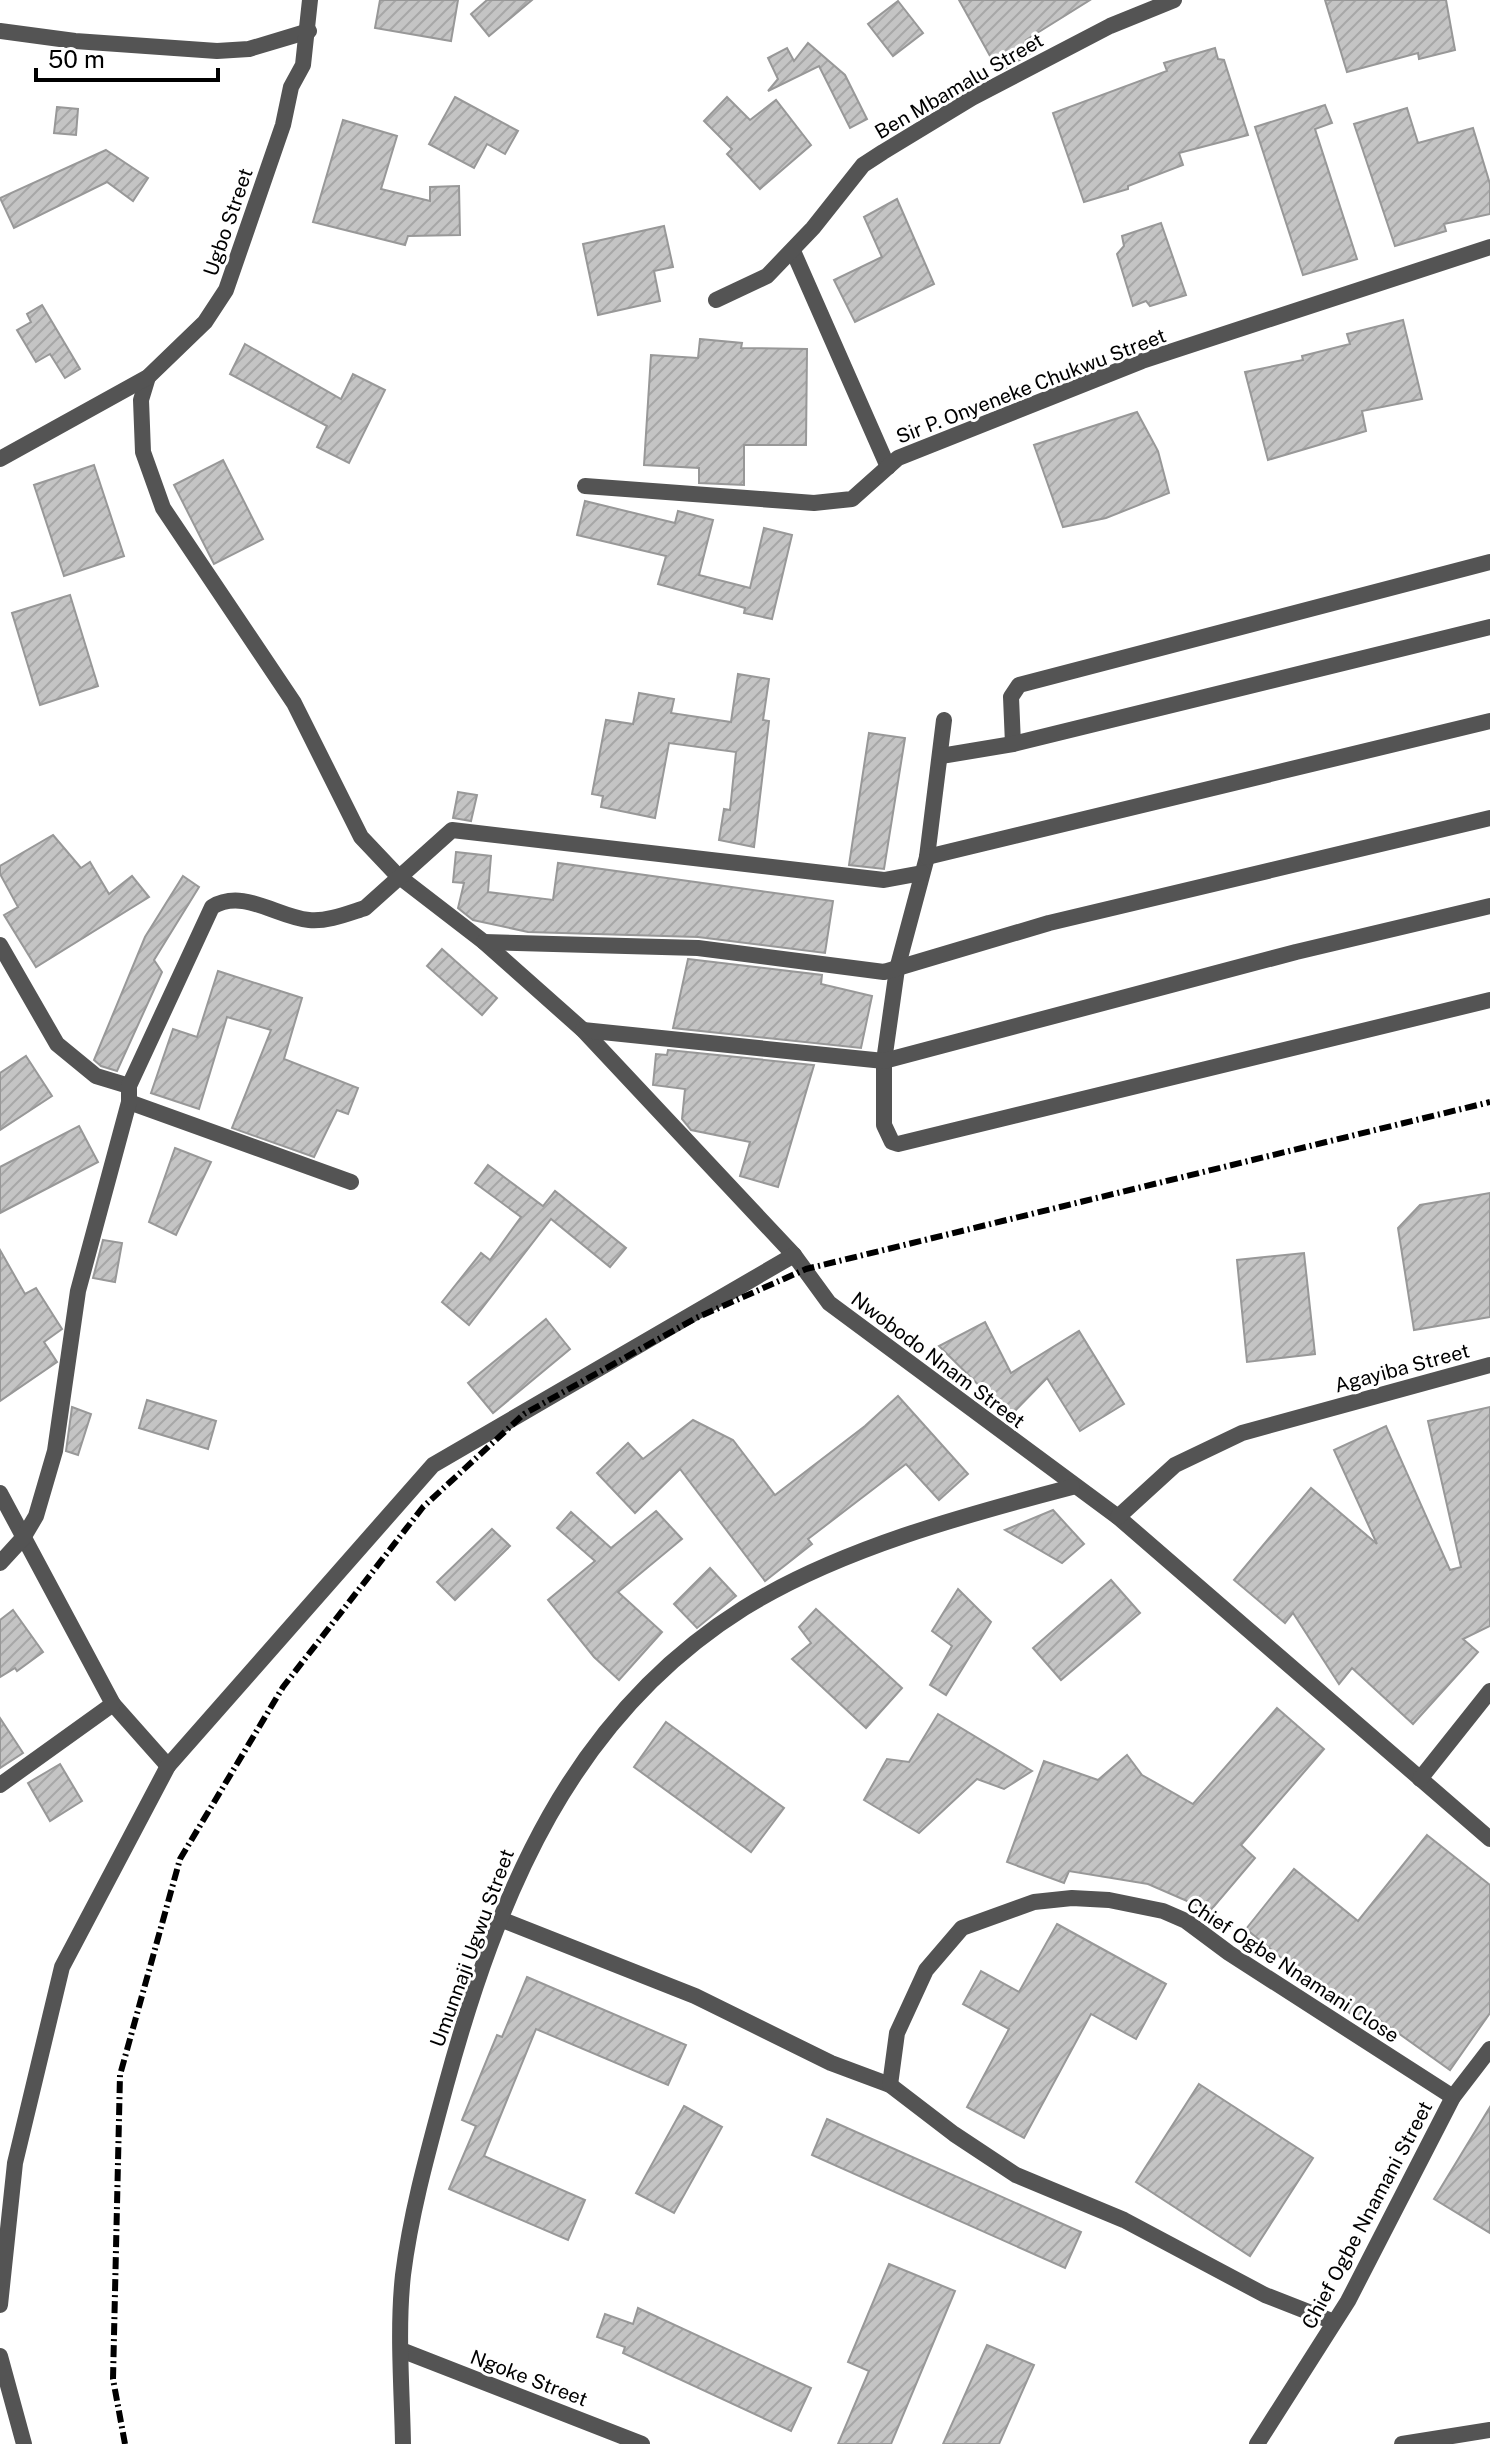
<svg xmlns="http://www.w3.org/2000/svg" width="1490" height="2444" viewBox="0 0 1490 2444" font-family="'Public Sans',sans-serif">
<defs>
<pattern id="building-hatch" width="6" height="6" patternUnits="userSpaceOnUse" patternTransform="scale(2)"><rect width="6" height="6" fill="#c4c4c4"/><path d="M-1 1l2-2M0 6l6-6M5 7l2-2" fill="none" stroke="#a7a7a7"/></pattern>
</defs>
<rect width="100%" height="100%" fill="#fff"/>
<!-- building -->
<g fill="url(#building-hatch)" stroke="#989898" stroke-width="2">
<polygon points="380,0 458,0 451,41 375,28"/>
<polygon points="487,0 532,0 489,36 471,14"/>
<polygon points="959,0 1090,0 1026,40 1033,52 999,72"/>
<polygon points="1325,0 1446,0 1455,50 1419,59 1418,53 1347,72"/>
<polygon points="898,1 923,33 893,56 868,24"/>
<polygon points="808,43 845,75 867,119 850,128 819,66 768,91 778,79 768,58 787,48 794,61"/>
<polygon points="1215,48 1218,59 1224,60 1248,135 1179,153 1183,165 1128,186 1128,189 1084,202 1053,113 1167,71 1164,63"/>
<polygon points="455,97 518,131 505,154 487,144 474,168 429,144"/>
<polygon points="727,97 750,120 776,100 811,145 760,189 727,154 732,149 704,121"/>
<polygon points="1325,105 1332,123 1315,129 1357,259 1303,275 1255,127"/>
<polygon points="57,107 78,109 76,135 54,133"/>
<polygon points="1407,108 1418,143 1473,128 1490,184 1490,214 1444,224 1446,231 1395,246 1354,124"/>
<polygon points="343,120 397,136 381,189 430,201 430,187 459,186 460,235 408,236 405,245 313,222"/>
<polygon points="106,150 148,178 133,201 107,182 14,228 0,198"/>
<polygon points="897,199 934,284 855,322 834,280 882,257 864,217"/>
<polygon points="1161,223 1186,295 1150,306 1146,301 1133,306 1117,254 1124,246 1122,236"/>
<polygon points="664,226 673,267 654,271 660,301 598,315 583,244"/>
<polygon points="42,305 80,369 65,378 50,354 36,362 17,330 31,322 27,314"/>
<polygon points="1403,320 1422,399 1362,411 1366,431 1268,460 1245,372 1303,360 1302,356 1350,344 1347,334"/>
<polygon points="700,339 742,343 741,348 807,349 806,445 744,445 744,485 699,483 699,468 644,465 651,355 698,358"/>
<polygon points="245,344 341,399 353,374 385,390 349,463 317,447 327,426 230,374"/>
<polygon points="1137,412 1158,451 1169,493 1106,518 1063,527 1034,445"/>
<polygon points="223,460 263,539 214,564 174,485"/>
<polygon points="94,465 124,556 64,576 34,485"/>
<polygon points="585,501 675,523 678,511 713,520 699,575 750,588 764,528 792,535 772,619 744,613 745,608 658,584 666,556 577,535"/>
<polygon points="70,595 98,686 40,705 12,613"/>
<polygon points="738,674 769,679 763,720 769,721 754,847 719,840 724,809 730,810 736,752 669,743 655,818 601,807 603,796 592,794 606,720 633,724 639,693 674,699 671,713 731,722"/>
<polygon points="869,733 905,738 884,869 849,865"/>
<polygon points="458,792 477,795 471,821 453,818"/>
<polygon points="53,835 81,868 90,862 109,894 132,876 149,897 36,967 4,915 18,907 0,874 0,866"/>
<polygon points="456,852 491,856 488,892 553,900 558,863 833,901 825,953 698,937 528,932 473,920 458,908 464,883 453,882"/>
<polygon points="183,876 199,887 154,960 162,972 117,1071 101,1066 94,1060 145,937"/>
<polygon points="442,949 497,998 482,1015 427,966"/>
<polygon points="688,959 822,975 821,984 872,996 861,1048 673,1028"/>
<polygon points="218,971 302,998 284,1059 358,1088 348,1114 337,1110 314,1157 232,1128 271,1030 227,1017 199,1109 151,1093 173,1029 197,1037"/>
<polygon points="668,1050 814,1065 778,1187 740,1176 750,1142 691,1130 682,1119 685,1089 653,1085 656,1054 667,1055"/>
<polygon points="26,1056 52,1096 0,1130 0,1073"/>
<polygon points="79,1126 98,1162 0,1213 0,1167"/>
<polygon points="175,1148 211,1162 176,1235 149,1222"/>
<polygon points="488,1165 543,1206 555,1191 626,1248 610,1267 551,1219 469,1325 442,1302 481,1253 490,1260 521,1217 475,1183"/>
<polygon points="1490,1193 1490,1317 1414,1330 1398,1228 1420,1205"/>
<polygon points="103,1240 122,1243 115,1282 93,1278"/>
<polygon points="0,1250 25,1294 36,1288 62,1329 44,1342 57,1362 0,1401"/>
<polygon points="1304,1253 1315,1354 1247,1362 1237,1260"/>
<polygon points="546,1319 570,1349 493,1413 468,1383"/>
<polygon points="985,1322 1011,1373 1079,1331 1124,1404 1080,1431 1047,1378 1010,1416 939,1346"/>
<polygon points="898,1396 968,1474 939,1500 906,1464 808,1539 812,1544 765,1581 680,1469 635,1513 597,1473 628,1443 643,1459 693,1420 733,1440 775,1495 865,1426"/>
<polygon points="147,1400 216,1421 208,1449 139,1428"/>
<polygon points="72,1407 91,1414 78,1455 66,1451"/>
<polygon points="1490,1407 1490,1626 1463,1639 1478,1652 1413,1724 1352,1668 1339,1684 1293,1613 1285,1623 1234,1580 1311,1488 1377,1544 1334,1450 1386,1426 1450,1570 1461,1567 1428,1421"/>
<polygon points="1053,1510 1084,1544 1062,1563 1005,1530"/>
<polygon points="656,1511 682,1539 618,1592 662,1632 619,1680 594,1657 548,1600 595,1561 557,1528 571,1512 611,1548"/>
<polygon points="492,1529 510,1546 455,1600 437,1582"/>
<polygon points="710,1568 736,1596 697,1628 674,1604"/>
<polygon points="1111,1580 1140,1613 1061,1680 1033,1648"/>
<polygon points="958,1589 991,1622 946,1695 930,1685 952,1646 932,1631"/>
<polygon points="816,1609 902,1688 866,1728 792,1659 811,1643 799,1627"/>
<polygon points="13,1610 43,1652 17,1671 15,1668 0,1677 0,1620"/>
<polygon points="1277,1708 1324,1749 1241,1845 1255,1858 1210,1911 1148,1884 1069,1871 1064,1883 1007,1862 1044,1761 1098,1780 1127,1755 1142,1775 1193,1804"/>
<polygon points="938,1714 1032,1771 1004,1789 977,1779 919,1833 864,1800 887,1759 909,1762"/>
<polygon points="0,1718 23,1753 0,1768"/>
<polygon points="666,1722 784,1808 751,1852 634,1767"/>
<polygon points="60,1764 82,1801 50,1821 28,1783"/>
<polygon points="1427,1835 1490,1885 1490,2013 1450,2070 1370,2013 1362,2023 1246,1929 1294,1869 1358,1921"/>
<polygon points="1057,1924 1166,1984 1136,2039 1091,2014 1024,2138 967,2107 1009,2029 963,2004 981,1971 1019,1992"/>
<polygon points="527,1977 686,2045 668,2085 536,2029 484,2156 585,2200 568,2240 449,2189 476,2126 462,2120 497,2035 502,2037"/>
<polygon points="1199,2084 1313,2158 1250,2256 1136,2182"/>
<polygon points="684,2106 722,2127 674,2213 636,2193"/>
<polygon points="1490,2107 1490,2233 1434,2199"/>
<polygon points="827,2119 1081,2232 1065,2268 812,2155"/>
<polygon points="889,2264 955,2291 891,2444 838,2444 869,2371 848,2362"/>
<polygon points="638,2308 811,2388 791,2431 623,2353 625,2347 597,2337 605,2314 633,2324"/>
<polygon points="987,2345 1034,2365 999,2444 943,2444"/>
</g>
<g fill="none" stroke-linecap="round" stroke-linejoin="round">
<!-- minor -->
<g stroke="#545454" stroke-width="16">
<polyline points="0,31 75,41 217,51 249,49 309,31"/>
<polyline points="793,251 888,467"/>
<polyline points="716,300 767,276 813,228 863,165 883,152 972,98 1110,26 1174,0"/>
<polyline points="148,377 141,400 143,452 163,508 294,703 361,837 397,875 484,942 583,1030 794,1255 829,1303 1118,1517 1490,1839"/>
<polyline points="0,459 148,377 205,322 226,290 283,125 291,87 303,65 310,0"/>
<polyline points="585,486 814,503 852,499 898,458 1142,361 1490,247"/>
<polyline points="944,720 927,857 897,969 884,1061 884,1125 892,1142 898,1144 1490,1000"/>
<polyline points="1013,744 1011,697 1019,685 1490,562"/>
<polyline points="941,756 1013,744 1490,627"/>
<polyline points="927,857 1490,721"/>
<polyline points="484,942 698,948 884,972 1049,923 1490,818"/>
<polyline points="0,945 57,1044 96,1076 129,1086"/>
<polyline points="583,1030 884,1061 1296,952 1490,906"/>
<polyline points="129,1102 351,1182"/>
<polyline points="0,1493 113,1704 168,1766"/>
<polyline points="1118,1517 1175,1465 1242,1433 1490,1365"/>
<path d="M0,1563l23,-25 13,-22 19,-65 23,-160 51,-189v-16l83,-179c31,-19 65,10 97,13 18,2 40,-7 56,-12l87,-78 432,50 38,-7"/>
<polyline points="1420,1779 1490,1691"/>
<polyline points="0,1785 113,1704"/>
<polyline points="500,1919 695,1996 831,2063 890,2085 954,2134 1016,2175 1124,2220 1265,2295 1334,2322"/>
<polyline points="890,2085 897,2033 926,1970 962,1928 1034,1902 1072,1898 1109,1900 1163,1911 1186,1921 1229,1953 1453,2097"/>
<polyline points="0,2305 15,2163 62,1967 168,1766 433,1465 794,1255"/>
<polyline points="401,2350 642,2444"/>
<polyline points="0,2356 24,2444"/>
<path d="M403,2444c-1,-55 -6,-114 0,-169 8,-64 26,-127 43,-190 52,-190 124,-368 298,-477 95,-59 221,-93 328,-121"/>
<polyline points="1257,2444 1348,2301 1453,2097 1490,2049"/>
<polyline points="1402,2444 1490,2430"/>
</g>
<!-- rail -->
<polyline stroke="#000" stroke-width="6" stroke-dasharray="12 4 2 4" stroke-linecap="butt" points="125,2444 113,2379 120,2075 180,1859 283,1687 423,1507 524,1414 696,1318 806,1269 1490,1102"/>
</g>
<g text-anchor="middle" stroke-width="6" stroke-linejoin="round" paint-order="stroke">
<!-- street labels -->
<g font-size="20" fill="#000" stroke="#fff">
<text transform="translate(959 86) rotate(-30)" y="7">Ben Mbamalu Street</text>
<text transform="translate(228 222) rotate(-71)" y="7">Ugbo Street</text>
<text transform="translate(1031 386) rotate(-21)" y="7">Sir P. Onyeneke Chukwu Street</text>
<text transform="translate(938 1360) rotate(37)" y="7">Nwobodo Nnam Street</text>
<text transform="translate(1402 1368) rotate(-15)" y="7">Agayiba Street</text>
<text transform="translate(472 1948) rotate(-70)" y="7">Umunnaji Ugwu Street</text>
<text transform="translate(1293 1970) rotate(33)" y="7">Chief Ogbe Nnamani Close</text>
<text transform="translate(1367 2215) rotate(-62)" y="7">Chief Ogbe Nnamani Street</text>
<text transform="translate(529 2378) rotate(21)" y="7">Ngoke Street</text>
</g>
</g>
<!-- scale -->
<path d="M36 68v12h182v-12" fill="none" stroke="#000000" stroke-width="4"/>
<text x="48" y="68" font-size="24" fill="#000000" stroke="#ffffff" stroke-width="6" paint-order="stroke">50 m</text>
</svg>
